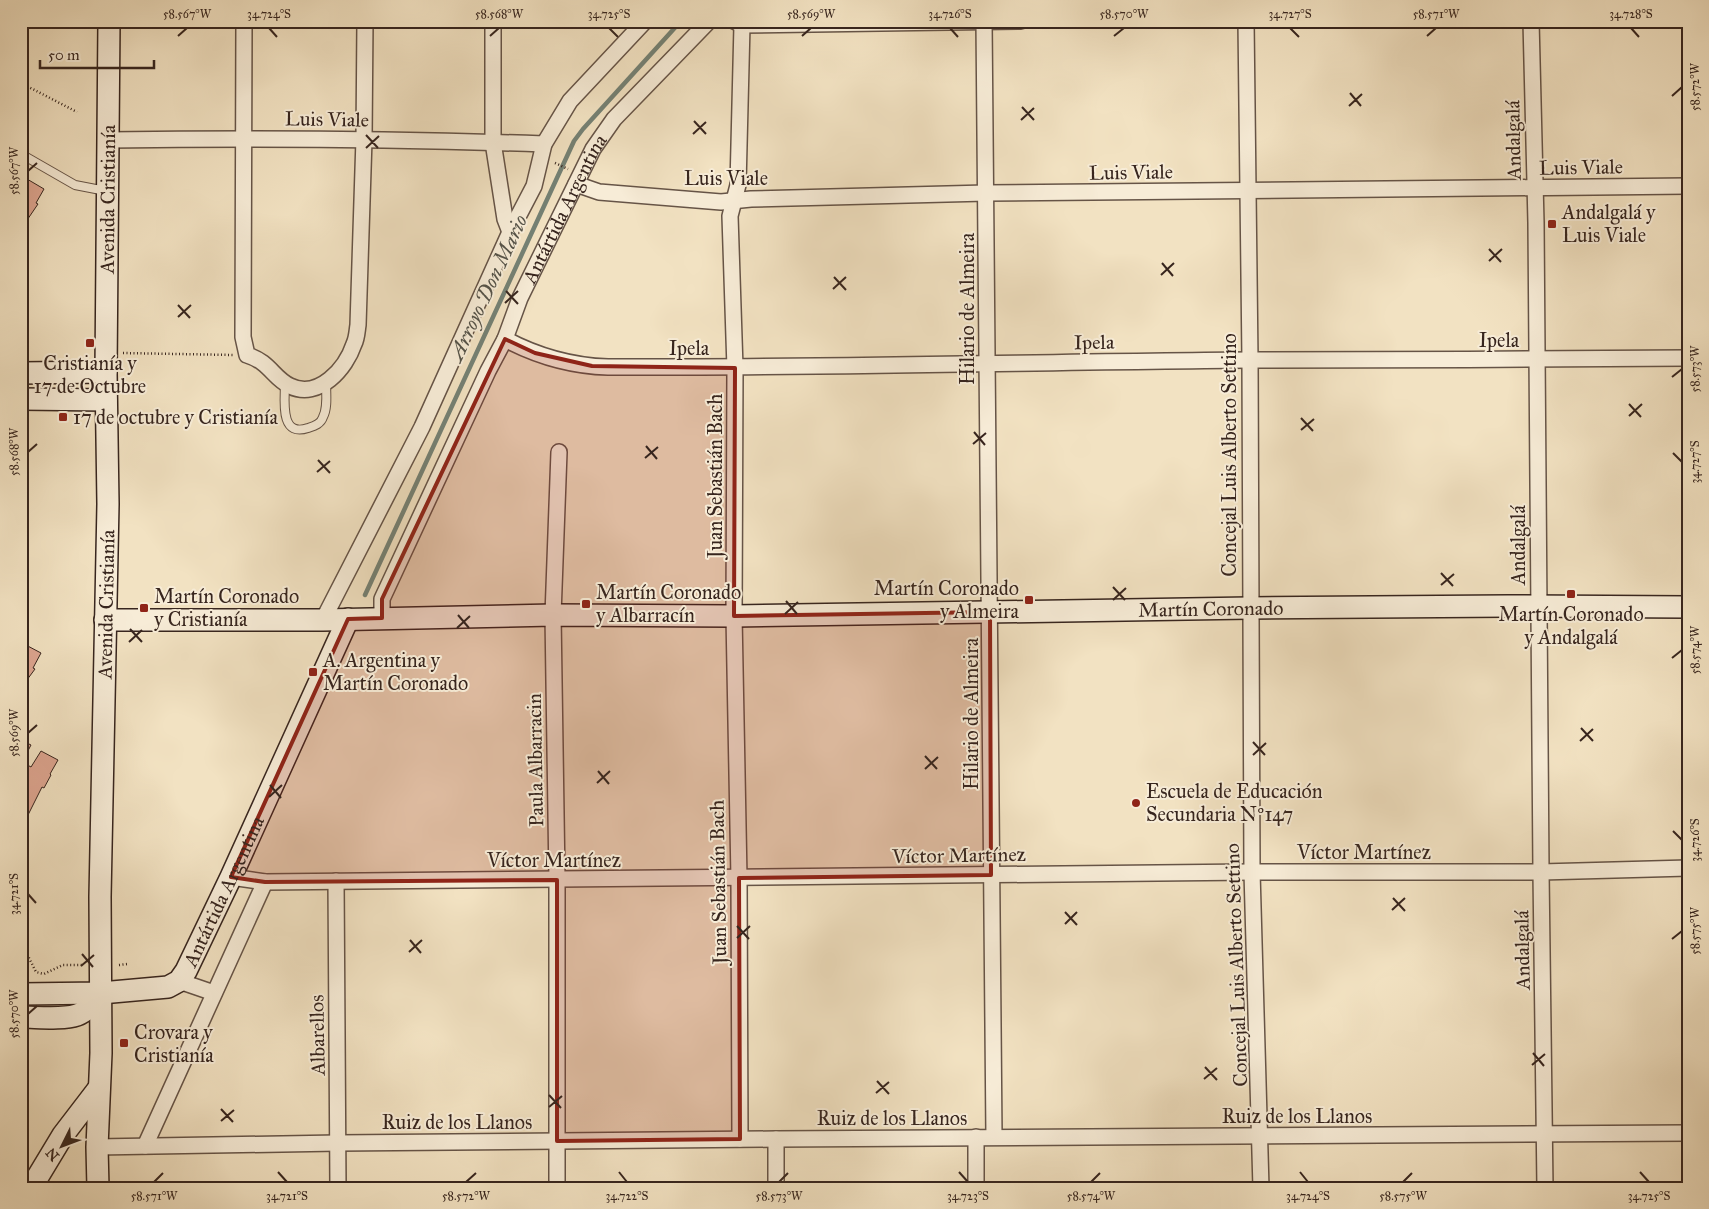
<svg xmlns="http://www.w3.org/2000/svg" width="1709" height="1209" viewBox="0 0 1709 1209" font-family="'IM FELL Great Primer',serif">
<rect width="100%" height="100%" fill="#f2e2c2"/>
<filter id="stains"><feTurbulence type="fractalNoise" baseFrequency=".004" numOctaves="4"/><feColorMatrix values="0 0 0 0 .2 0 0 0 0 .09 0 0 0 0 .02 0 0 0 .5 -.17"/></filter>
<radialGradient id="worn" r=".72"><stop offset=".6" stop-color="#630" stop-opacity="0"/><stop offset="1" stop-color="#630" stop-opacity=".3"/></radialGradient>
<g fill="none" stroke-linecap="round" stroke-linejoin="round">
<!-- stream -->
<polyline stroke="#748174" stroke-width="4.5" points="365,595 574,141 583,129 681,21"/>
</g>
<!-- building -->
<g fill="#dea691" stroke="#37251e">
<polygon points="27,179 44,189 36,203 38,204 21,229 21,189"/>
<polygon points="24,644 41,653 33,668 35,669 21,688 21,649"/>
<polygon points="21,740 31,745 22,762 31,767 41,751 58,760 50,774 51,775 44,788 42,787 25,821 23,819 21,823 21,784 24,780 21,778"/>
</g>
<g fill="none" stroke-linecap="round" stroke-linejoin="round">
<defs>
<g id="lane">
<polyline points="21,154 75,185 106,191"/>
<path d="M285,383c0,16 -6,55 23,45 6,-2 13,-4 15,-11 5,-9 3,-24 3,-35"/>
</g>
<g id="street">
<path d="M244,21l-1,316 4,18c23,7 26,23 43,31 29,14 56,-18 64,-42 3,-6 3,-13 4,-19l6,-186 1,-118"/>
<polyline points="493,21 493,142 505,219 510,232"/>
<polyline points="734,21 742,25 1021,21"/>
<polyline points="984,21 994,1137"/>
<polyline points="1246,21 1250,360 1252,872 1261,1188"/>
<polyline points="1531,21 1536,223 1541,872 1545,1188"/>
<path d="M109,140c145,-2 290,-1 435,4"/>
<polyline points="576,184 599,192 721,202 751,199 986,193 1688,186"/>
<path d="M505,339c32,17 68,27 103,28 213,1 427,-5 640,-7 147,-1 293,0 440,-2"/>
<path id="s1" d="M382,618v-19l106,-228 17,-32 15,-41 73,-149 21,-30 95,-98"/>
<polyline points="323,620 422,427 510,232 534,186 544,144 570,101 645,21"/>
<polyline points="231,877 265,882 1252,872 1541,872 1688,868"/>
<polyline points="336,881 338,1188"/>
<polyline points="179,981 214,993"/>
<polyline points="976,1137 976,1188"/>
<polyline points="740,1139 739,878 734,616 735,368 730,216 738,185 742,25"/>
<polyline points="776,1139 776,1188"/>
<polyline points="145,1146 265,882"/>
<polyline points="97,1147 338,1143 776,1139 1688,1133"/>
<polyline points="557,1188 557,880 553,615 559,452"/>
</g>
<g id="secondary">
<polyline points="21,373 106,372"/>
<polyline points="21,399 106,400"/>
<path id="s2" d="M105,620h218l230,-5 181,1 516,-8 258,-2 180,1"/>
<path id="s3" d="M21,994l80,-1 67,-6 11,-6 7,-10 45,-94 117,-258"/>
<path d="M21,1017c16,0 42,3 56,-2 11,-4 17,-14 24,-22"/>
<polyline points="31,1188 63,1135 99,1088"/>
<path id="s4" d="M98,1188l-1,-41 4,-94 -1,-156 8,-393 -2,-132 3,-351"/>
</g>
</defs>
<!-- lane casing -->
<use href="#lane" stroke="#665447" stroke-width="10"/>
<!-- street casing -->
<use href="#street" stroke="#665447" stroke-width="18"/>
<!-- secondary casing -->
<use href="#secondary" stroke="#37251e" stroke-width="24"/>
<!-- path -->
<g stroke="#37251e" stroke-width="2.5" stroke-dasharray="1 2.5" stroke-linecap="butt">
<polyline points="21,83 77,112"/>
<polyline points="555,163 568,169"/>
<polyline points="123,353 233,355"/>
<polyline points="21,942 36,972 44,974 63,965 84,965"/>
<polyline points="119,965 128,964"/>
</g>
<!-- lane -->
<use href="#lane" stroke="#f7ecd7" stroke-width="8"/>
<!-- street -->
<use href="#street" stroke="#f7ecd7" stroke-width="15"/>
<!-- secondary -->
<use href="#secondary" stroke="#f7ecd7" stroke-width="21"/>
</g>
<!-- marked area -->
<path fill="#8f2418" fill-opacity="0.2" stroke="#8f2418" stroke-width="4" stroke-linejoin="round" d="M505,339l30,14 57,13 143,2 -1,248 256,-4 1,263 -252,3 1,261 -183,2v-261l-292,2 -34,-5 117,-258 34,-1v-19z"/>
<!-- ticks -->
<path fill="none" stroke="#37251e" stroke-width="2" d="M269,28l8,9M609,28l9,9M950,28l8,9M1290,28l9,9M1631,28l8,9M178,36l9,-8M490,36l9,-8M802,36l9,-8M1114,36l10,-8M1427,36l9,-8M1350,93l11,13M1672,96l10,-9M1349,106l13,-12M1022,107l12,13M1021,120l13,-12M694,121l12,13M693,134l13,-12M366,135l12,13M366,148l13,-12M28,171l9,-8M1489,249l12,13M1489,261l13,-12M1162,263l11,13M1161,275l13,-12M834,277l12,13M833,289l13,-12M506,291l12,13M505,303l13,-12M178,305l12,13M178,317l13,-12M1672,377l10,-8M1629,404l12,13M1629,416l13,-12M1301,418l12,13M1301,430l13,-11M974,432l11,13M973,444l13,-11M646,446l11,13M28,452l9,-8M1673,453l9,9M645,458l13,-11M318,460l12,13M317,472l13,-11M1441,573l12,13M1441,585l13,-11M1113,587l12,13M1113,600l13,-12M786,601l11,13M785,614l13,-12M458,615l11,13M457,628l13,-12M130,629l12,13M129,642l13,-12M1672,658l10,-8M1581,728l12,13M28,733l9,-8M1580,741l13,-12M1253,742l12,13M1253,755l13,-12M925,756l12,13M925,769l13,-12M598,771l11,13M597,783l13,-12M270,785l11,13M269,797l13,-12M1673,831l9,9M28,894l8,9M1393,898l12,13M1392,910l13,-12M1065,912l12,13M1065,924l12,-12M737,926l12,13M737,938l13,-12M1672,939l10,-8M410,940l11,13M409,952l13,-12M82,954l11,13M81,966l13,-11M28,1014l9,-8M1533,1053l11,13M1532,1065l13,-11M1205,1067l12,13M1204,1079l13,-11M877,1081l12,13M876,1093l13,-11M549,1095l12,13M549,1107l13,-11M221,1109l12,13M221,1121l13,-11M278,1172l9,10M619,1172l8,10M959,1172l9,10M1300,1172l8,10M1640,1172l9,10M154,1182l9,-9M466,1182l10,-9M779,1182l9,-9M1091,1182l9,-9M1403,1182l9,-9"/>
<!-- markers -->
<g fill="#8f2418" stroke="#f7ecd7" stroke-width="2">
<rect x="1547" y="219" width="10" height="10" rx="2.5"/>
<rect x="85" y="338" width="10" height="10" rx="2.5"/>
<rect x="58" y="412" width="10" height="10" rx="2.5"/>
<rect x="1566" y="589" width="10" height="10" rx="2.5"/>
<rect x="1024" y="595" width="10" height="10" rx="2.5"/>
<rect x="581" y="599" width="10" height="10" rx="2.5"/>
<rect x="139" y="603" width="10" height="10" rx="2.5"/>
<rect x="308" y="667" width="10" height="10" rx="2.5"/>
<circle cx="1136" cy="803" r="5"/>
<rect x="119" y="1038" width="10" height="10" rx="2.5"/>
</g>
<g text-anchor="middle" stroke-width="4" stroke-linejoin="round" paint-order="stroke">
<!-- street labels -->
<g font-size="20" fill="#37251e" stroke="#f7ecd7">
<text transform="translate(327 119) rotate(1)" y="7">Luis Viale</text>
<text transform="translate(1513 140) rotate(-91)" y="7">Andalgalá</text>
<text transform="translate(1581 167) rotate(-1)" y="7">Luis Viale</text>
<text transform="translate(1131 172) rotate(-1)" y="7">Luis Viale</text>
<text x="726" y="185">Luis Viale</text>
<text dy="7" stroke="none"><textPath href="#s4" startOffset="989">Avenida Cristianía</textPath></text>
<text dy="7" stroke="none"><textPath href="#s1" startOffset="450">Antártida Argentina</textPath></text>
<text transform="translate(967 309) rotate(-90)" y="7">Hilario de Almeira</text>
<text x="1499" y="347">Ipela</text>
<text transform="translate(1094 342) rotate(-1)" y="7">Ipela</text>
<text x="689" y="355">Ipela</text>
<text transform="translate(1229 455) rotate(-90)" y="7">Concejal Luis Alberto Settino</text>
<text transform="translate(715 476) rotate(-90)" y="7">Juan Sebastián Bach</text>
<text transform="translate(1518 545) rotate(-90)" y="7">Andalgalá</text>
<text dy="7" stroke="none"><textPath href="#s4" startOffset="584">Avenida Cristianía</textPath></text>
<text dy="7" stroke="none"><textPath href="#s2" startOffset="1106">Martín Coronado</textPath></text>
<text transform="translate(971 714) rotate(-90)" y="7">Hilario de Almeira</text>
<text transform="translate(535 760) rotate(-91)" y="7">Paula Albarracin</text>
<text x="1364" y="859">Víctor Martínez</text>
<text transform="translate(959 855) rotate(-1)" y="7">Víctor Martínez</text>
<text x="554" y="867">Víctor Martínez</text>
<text transform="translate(718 882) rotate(-91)" y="7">Juan Sebastián Bach</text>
<text dy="7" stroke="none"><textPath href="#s3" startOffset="260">Antártida Argentina</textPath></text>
<text transform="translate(1522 950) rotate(-91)" y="7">Andalgalá</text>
<text transform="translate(1236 965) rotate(-92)" y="7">Concejal Luis Alberto Settino</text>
<text transform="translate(317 1035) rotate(-91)" y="7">Albarellos</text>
<text x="1297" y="1123">Ruiz de los Llanos</text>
<text x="892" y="1125">Ruiz de los Llanos</text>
<text x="457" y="1129">Ruiz de los Llanos</text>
</g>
<!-- poi labels -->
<g font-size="20" fill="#37251e" stroke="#f7ecd7" text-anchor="start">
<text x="1562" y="219">Andalgalá y<tspan x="1562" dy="23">Luis Viale</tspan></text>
<text x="90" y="370" text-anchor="middle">Cristianía y<tspan x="90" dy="23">17 de Octubre</tspan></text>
<text x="73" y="424">17 de octubre y Cristianía</text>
<text x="1019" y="595" text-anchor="end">Martín Coronado<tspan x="1019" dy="23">y Almeira</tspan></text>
<text x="596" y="599">Martín Coronado<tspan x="596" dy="23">y Albarracín</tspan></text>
<text x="154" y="603">Martín Coronado<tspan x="154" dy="23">y Cristianía</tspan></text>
<text x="1571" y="621" text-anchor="middle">Martín Coronado<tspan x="1571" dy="23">y Andalgalá</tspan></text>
<text x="323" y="667">A. Argentina y<tspan x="323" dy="23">Martín Coronado</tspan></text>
<text x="1146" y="798">Escuela de Educación<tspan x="1146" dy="23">Secundaria Nº147</tspan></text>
<text x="134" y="1039">Crovara y<tspan x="134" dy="23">Cristianía</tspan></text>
</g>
<!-- water labels -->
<g font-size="21" font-style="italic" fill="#555349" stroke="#f7ecd7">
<text transform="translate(488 288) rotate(-65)" y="7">Arroyo Don Mario</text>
</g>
</g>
<!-- margin -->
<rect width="1709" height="1209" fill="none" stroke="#f2e2c2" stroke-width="55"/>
<!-- north arrow -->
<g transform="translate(62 1146) rotate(228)" stroke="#f7ecd7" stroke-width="4" paint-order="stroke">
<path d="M0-4L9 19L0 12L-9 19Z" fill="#37251e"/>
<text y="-8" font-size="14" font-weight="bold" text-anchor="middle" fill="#37251e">N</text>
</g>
<!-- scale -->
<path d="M40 60v8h114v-8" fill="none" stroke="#37251e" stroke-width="2.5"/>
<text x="48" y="60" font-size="15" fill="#37251e" stroke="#f7ecd7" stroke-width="4" paint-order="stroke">50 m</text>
<rect x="28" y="28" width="1654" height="1154" fill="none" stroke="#37251e" stroke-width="2"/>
<g font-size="12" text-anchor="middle" fill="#37251e">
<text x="187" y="18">58.567°W</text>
<text x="269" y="18">34.724°S</text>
<text x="499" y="18">58.568°W</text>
<text x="609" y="18">34.725°S</text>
<text x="811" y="18">58.569°W</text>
<text x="950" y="18">34.726°S</text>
<text x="1124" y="18">58.570°W</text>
<text x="1290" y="18">34.727°S</text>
<text x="1436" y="18">58.571°W</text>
<text x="1631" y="18">34.728°S</text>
<text transform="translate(1695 87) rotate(-90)" y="4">58.572°W</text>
<text transform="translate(14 171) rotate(-90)" y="4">58.567°W</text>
<text transform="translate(1695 369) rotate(-90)" y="4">58.573°W</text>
<text transform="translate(14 452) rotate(-90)" y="4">58.568°W</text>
<text transform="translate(1695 462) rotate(-90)" y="4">34.727°S</text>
<text transform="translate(1695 650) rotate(-90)" y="4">58.574°W</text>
<text transform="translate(14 733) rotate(-90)" y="4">58.569°W</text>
<text transform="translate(1695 840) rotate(-90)" y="4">34.726°S</text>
<text transform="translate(14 894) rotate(-90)" y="4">34.721°S</text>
<text transform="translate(1695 931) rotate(-90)" y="4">58.575°W</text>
<text transform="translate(14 1014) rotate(-90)" y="4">58.570°W</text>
<text x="154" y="1200">58.571°W</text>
<text x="287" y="1200">34.721°S</text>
<text x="466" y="1200">58.572°W</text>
<text x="627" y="1200">34.722°S</text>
<text x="779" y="1200">58.573°W</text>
<text x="968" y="1200">34.723°S</text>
<text x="1091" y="1200">58.574°W</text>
<text x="1308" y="1200">34.724°S</text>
<text x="1403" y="1200">58.575°W</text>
<text x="1649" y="1200">34.725°S</text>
</g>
<rect width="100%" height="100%" filter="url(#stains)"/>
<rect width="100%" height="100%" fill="url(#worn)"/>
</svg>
